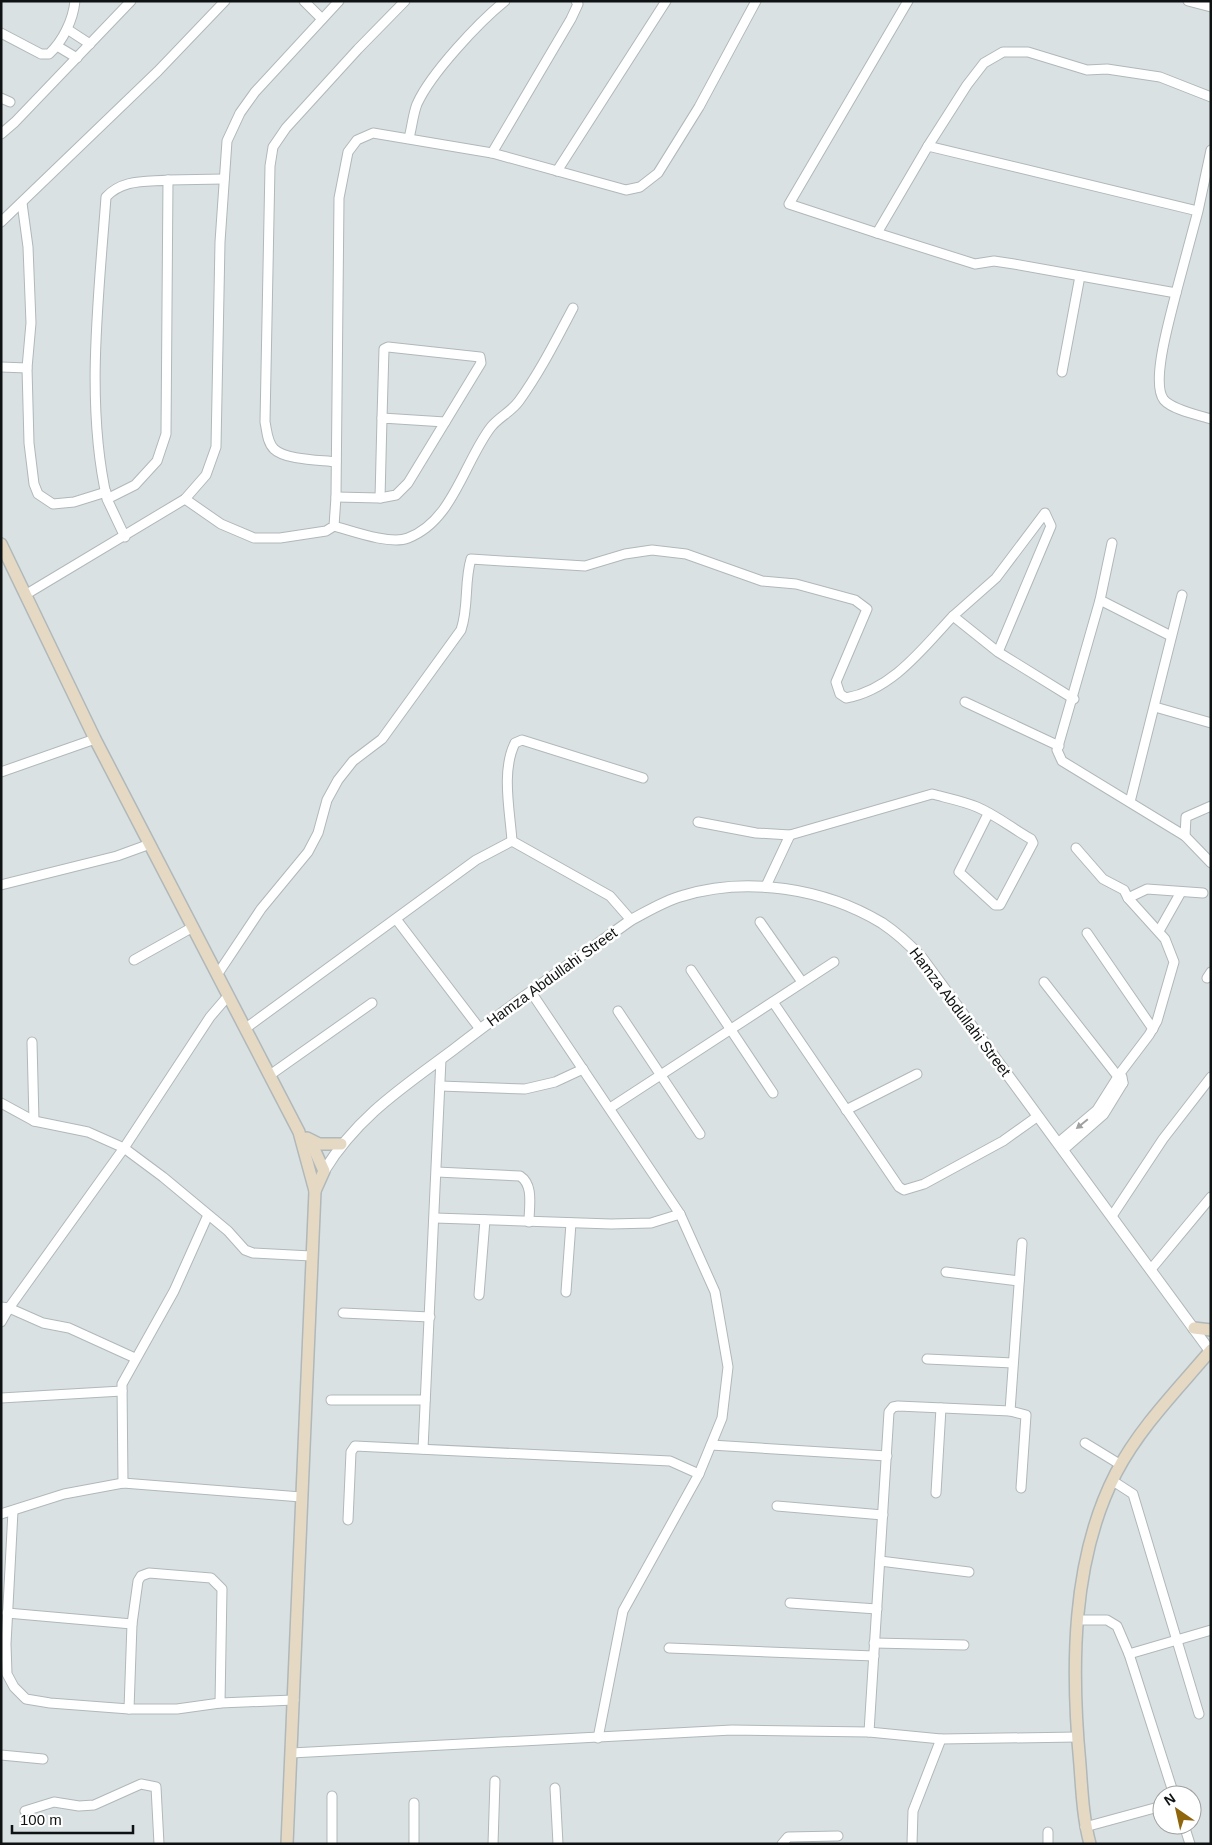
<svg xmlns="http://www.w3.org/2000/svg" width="1212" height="1845" viewBox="0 0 1212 1845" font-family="Helvetica,sans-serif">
<rect width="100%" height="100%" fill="#d9e1e3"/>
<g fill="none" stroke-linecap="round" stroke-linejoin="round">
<defs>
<g id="minor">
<polyline points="304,1 322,19"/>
<polyline points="1188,1 1211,7"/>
<polyline points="67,29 90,44"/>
<path d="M1,33l40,21h8c14,-13 24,-34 26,-53"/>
<polyline points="57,46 77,58"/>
<polyline points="1,98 10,102"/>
<polyline points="1,134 15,122 131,1"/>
<path d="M409,138c3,-11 4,-24 8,-34 14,-31 62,-82 88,-103"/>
<polyline points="928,146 967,85 984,63 1003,52 1028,52 1087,70 1107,69 1160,77 1211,97"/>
<polyline points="492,153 571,19 578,4 576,1"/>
<polyline points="557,171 666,1"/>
<polyline points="168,180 224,179"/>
<polyline points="22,203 28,247 31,323 27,368 29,443 34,484 38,494 53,504 74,502 106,492"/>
<polyline points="1198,211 1176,293 1014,264 994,261 975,264 877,233 928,146 1198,211 1211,150"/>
<polyline points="1,222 158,71 225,1"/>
<polyline points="877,233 789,204 908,1"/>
<path d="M1176,293c-5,22 -26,90 -12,107 9,10 34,15 47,19"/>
<polyline points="1,367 27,368"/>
<polyline points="1062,372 1080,276"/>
<path d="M336,462c-15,-2 -51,-2 -62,-13 -7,-7 -7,-18 -9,-27l5,-256 3,-19 13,-19 72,-79 47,-48"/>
<polyline points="336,497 380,498 396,495 408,483 481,363 480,357 388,347 384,349 382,418"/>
<polyline points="380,498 382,418 445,422"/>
<path d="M107,499c-22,-95 -8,-205 -1,-302 17,-18 39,-15 62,-17l-2,254 -9,27 -22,24 -28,14 18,38"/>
<polyline points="185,499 221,524 254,538 280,538 326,531 334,526 336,497 339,198 348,152 357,140 373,133 492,153 626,190 640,187 658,173 699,107 756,1"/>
<path d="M334,526c18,5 56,19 74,12 45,-17 56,-76 83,-111 8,-10 20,-15 28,-26 21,-29 37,-61 54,-93"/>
<polyline points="1112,543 1100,600 1057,750 1062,761 1185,836 1211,863"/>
<polyline points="25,595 185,499 206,475 216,447 220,242 227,141 240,113 255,92 339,1"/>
<polyline points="1100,600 1171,636"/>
<polyline points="998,652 1051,526 1045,513 996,578 953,616 998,652 1074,699"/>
<polyline points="965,702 1059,746"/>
<polyline points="1155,707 1211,723"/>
<polyline points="1,772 95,739"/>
<polyline points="1130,802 1182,595"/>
<path d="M698,822l58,11 34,2 142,-41c15,4 31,7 45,13 19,8 36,22 54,32l2,4 -33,62h-5l-36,-33 29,-58"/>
<polyline points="1185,836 1186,817 1211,806"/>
<path d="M512,841c-2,-30 -11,-70 3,-98l7,-3 121,38"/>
<polyline points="512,841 610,896 631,920"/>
<polyline points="1,885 117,856 150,844"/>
<polyline points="766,886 790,835"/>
<polyline points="1128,898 1147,889 1203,893"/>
<polyline points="396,919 480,1029"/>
<polyline points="760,922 802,982"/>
<polyline points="1159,931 1181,892"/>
<polyline points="1087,933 1153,1029"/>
<polyline points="134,960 193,927"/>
<polyline points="691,970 773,1093"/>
<path d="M217,975l44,-66 47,-57 10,-19 9,-33 11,-20 15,-19 29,-22 79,-109c8,-23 3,-48 10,-71l114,7 40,-12 27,-4 34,4 76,27 34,3 59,16 12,9 -31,73 4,12 6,4c46,-8 77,-50 107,-82"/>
<polyline points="1207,978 1211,972"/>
<polyline points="1044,982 1123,1083"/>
<polyline points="531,992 680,1214 715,1292 728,1367 722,1418 699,1474 623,1611 598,1738"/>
<polyline points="773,1002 899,1187 904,1190 924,1184 1003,1141 1038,1116"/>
<polyline points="618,1011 700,1134"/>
<polyline points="246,1028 476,860 512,841"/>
<polyline points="32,1042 34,1121"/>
<polyline points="270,1075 372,1003"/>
<polyline points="440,1086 525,1089 555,1082 583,1069"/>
<polyline points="1,1103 34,1121 88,1132 124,1148 163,1177 228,1231 245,1250 253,1253 311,1256"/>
<polyline points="610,1108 834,962"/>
<polyline points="846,1110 917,1074"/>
<polyline points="1058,1143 1097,1110 1121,1072 1149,1035 1157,1021 1174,962 1165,939 1128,898 1124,890 1103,879 1076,848"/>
<polyline points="1063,1150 1104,1114 1123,1083 1122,1077"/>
<path d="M437,1172l83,4c14,9 9,30 9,46"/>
<polyline points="1112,1216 1163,1139 1211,1077"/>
<polyline points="435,1218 611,1224 651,1223 680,1214"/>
<polyline points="1152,1268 1211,1197"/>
<polyline points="946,1272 1019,1281"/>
<polyline points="566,1292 571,1223"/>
<polyline points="479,1295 485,1220"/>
<polyline points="1,1307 9,1308 43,1323 69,1328 135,1358"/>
<polyline points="343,1313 430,1317"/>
<polyline points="1,1322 9,1308 124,1148 210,1017 228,996"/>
<polyline points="927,1359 1013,1363"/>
<polyline points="1,1398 122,1391"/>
<polyline points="331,1400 425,1400"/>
<polyline points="1010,1411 1022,1243"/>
<polyline points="1085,1443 1121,1465"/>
<polyline points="711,1445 887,1456"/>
<polyline points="423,1449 441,1059"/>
<polyline points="1113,1481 1133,1494 1199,1714"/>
<polyline points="123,1483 122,1384 174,1291 208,1215"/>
<polyline points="936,1493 941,1408"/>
<polyline points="777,1506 883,1515"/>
<polyline points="13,1511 6,1644 7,1674 14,1687 26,1699 50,1703 129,1709 177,1709 220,1703 294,1700"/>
<polyline points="1,1514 64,1494 123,1483 301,1497"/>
<polyline points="348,1520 351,1452 355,1446 670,1461 699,1474"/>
<polyline points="880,1561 969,1572"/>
<polyline points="790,1603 877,1609"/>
<polyline points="7,1613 132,1624"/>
<polyline points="1079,1620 1107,1620 1117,1626 1129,1654 1174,1795"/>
<polyline points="874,1643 964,1645"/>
<polyline points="669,1648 874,1656"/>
<polyline points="1129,1654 1211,1630"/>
<polyline points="129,1709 132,1624 138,1581 141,1576 149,1573 211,1578 222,1589 220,1703"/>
<polyline points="869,1732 889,1412 893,1407 898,1406 1010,1411 1026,1415 1021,1488"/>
<polyline points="291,1753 732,1730 869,1732 941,1739 1077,1737"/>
<polyline points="1,1755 43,1759"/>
<polyline points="555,1788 558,1844"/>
<polyline points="332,1796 332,1844"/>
<polyline points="414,1803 414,1844"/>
<polyline points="25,1811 54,1802 79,1806 94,1805 141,1784 156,1787 159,1844"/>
<polyline points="1184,1825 1190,1844"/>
<polyline points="1085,1827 1162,1806"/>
<polyline points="1048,1832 1048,1844"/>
<polyline points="493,1844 495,1781"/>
<polyline points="782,1844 788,1837 838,1836"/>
<polyline points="912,1844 913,1811 941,1739"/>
</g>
<path id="tertiary" d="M324,1171c34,-55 78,-83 129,-121 58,-45 118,-87 178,-130 17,-9 33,-19 51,-24 65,-20 142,-8 200,27 15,10 28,22 40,35l288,393"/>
<g id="secondary">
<polyline points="1,544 95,739 299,1132 315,1191 287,1844"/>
<polyline points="307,1138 319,1144 341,1144"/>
<polyline points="310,1140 324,1171 315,1191"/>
<polyline points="1194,1328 1211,1330"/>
<path d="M1090,1844c-7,-26 -8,-52 -10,-79 -9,-96 -9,-205 36,-292 24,-46 62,-84 95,-123"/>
</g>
</defs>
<!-- minor casing -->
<use href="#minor" stroke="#b0b8ba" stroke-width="11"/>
<!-- tertiary casing -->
<use href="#tertiary" stroke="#b0b8ba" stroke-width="12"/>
<!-- secondary casing -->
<use href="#secondary" stroke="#b0b8ba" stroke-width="14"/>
<!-- minor -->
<use href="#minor" stroke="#fff" stroke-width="9"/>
<!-- tertiary -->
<use href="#tertiary" stroke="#fff" stroke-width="10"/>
<!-- secondary -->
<use href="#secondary" stroke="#e5d9c4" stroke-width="11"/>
</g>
<!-- one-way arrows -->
<defs><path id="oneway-solid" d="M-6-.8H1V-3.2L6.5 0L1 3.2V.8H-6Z" transform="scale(1.25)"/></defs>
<use fill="#9fa0a0" href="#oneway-solid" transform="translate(1082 1124) rotate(141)"/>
<g text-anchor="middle" stroke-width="5" stroke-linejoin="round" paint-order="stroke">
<!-- street labels -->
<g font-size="15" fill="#0f1212" stroke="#fff">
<text transform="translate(552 977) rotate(-36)" y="5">Hamza Abdullahi Street</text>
<text transform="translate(960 1012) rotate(53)" y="5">Hamza Abdullahi Street</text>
</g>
</g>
<!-- border -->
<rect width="1212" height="1845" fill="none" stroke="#0f1212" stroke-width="5"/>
<!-- north arrow -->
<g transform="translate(1177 1810) rotate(326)"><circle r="24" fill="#ffffff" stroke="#9fa0a0"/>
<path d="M0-4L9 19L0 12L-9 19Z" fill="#90660d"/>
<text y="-8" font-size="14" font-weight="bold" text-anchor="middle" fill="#0f1212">N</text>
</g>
<!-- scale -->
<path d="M12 1825v8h121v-8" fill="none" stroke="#0f1212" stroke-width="2.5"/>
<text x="20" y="1825" font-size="15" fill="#0f1212" stroke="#ffffff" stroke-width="4" paint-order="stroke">100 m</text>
</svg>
